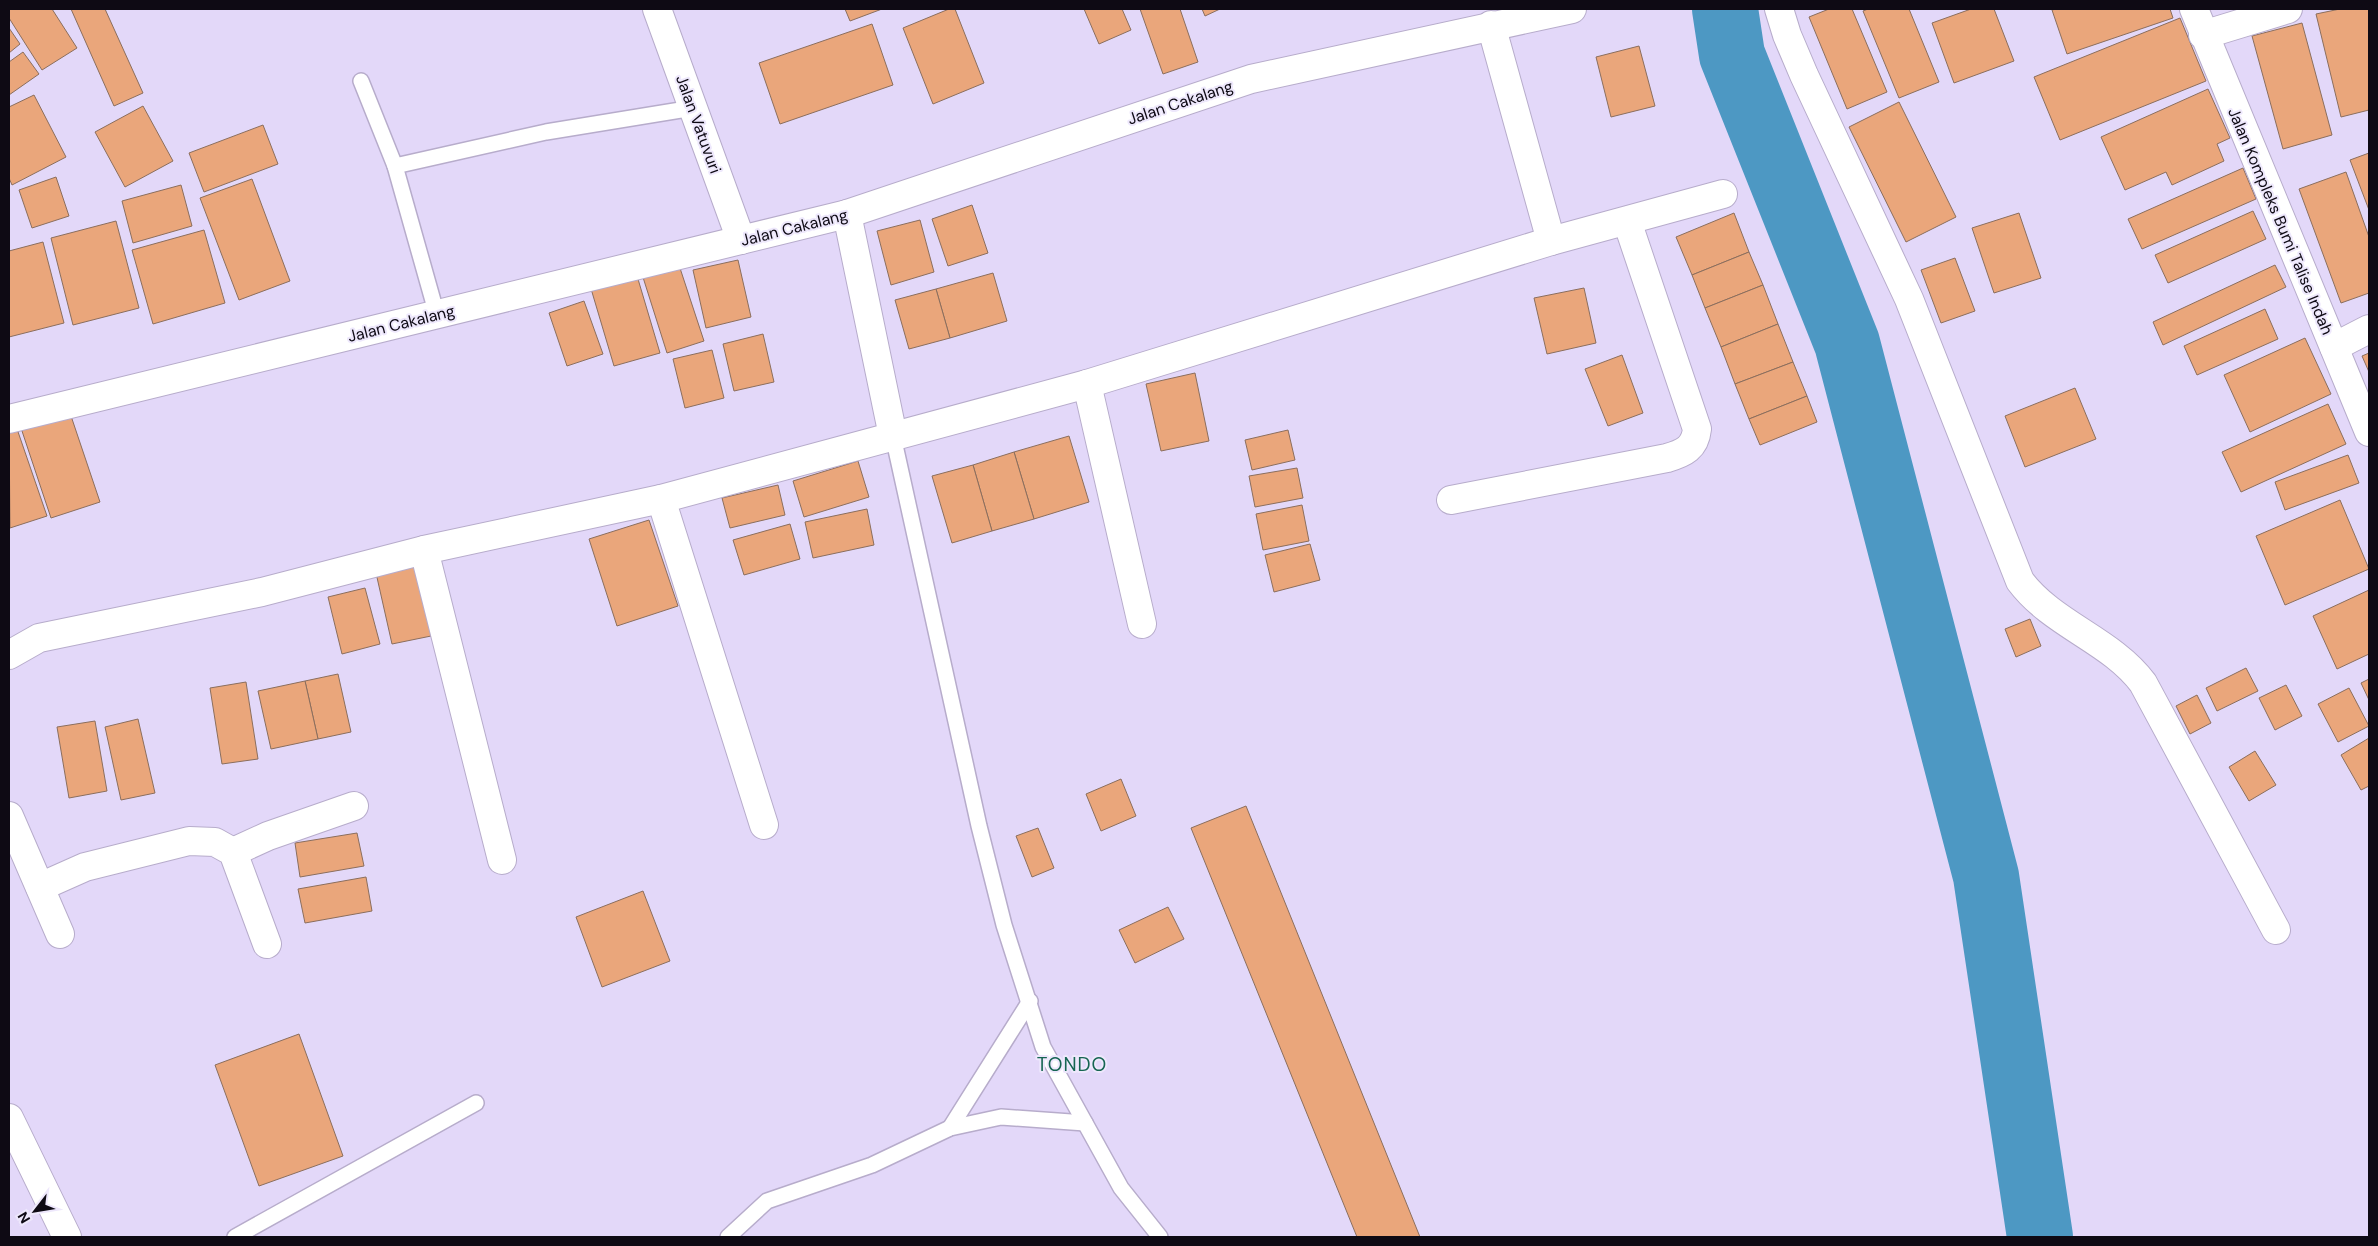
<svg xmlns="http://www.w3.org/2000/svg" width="2378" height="1246" viewBox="0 0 2378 1246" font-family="'DM Sans',sans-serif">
<rect width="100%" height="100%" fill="#e3d8f9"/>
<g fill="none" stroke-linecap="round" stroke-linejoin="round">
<!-- river -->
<polyline stroke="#4d98c3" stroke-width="66" points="1725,9 1732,55 1847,343 1986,876 2040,1237"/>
</g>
<!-- building -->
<g fill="#eaa67b" stroke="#8b6e5d">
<polygon points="9,9 52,9 77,48 42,70 9,18"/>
<polygon points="71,9 105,9 143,93 114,106"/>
<polygon points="845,9 882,9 850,21"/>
<polygon points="949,9 955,9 984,83 933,104 903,28"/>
<polygon points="1084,9 1122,9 1131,30 1099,44"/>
<polygon points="1140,9 1180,9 1198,62 1163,74"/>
<polygon points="1202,9 1220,9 1205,16"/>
<polygon points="1829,9 1852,9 1887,92 1847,109 1809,17"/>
<polygon points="1868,9 1909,9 1939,82 1899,98 1863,11"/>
<polygon points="1971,9 1994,9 2014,61 1954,83 1932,23"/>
<polygon points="2056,9 2170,9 2173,18 2067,54 2052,10"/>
<polygon points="2340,9 2369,9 2369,110 2341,117 2316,14"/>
<polygon points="2180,18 2206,81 2060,140 2034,77"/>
<polygon points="2302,23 2332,135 2283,149 2252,36"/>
<polygon points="872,24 893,85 780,124 759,63"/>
<polygon points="9,28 20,44 9,53"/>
<polygon points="1639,46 1655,106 1611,117 1596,57"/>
<polygon points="23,52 39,74 9,95 9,62"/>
<polygon points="2208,89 2230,138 2217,144 2224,161 2172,185 2166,172 2125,190 2101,137"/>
<polygon points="34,95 66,157 12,185 9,178 9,107"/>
<polygon points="1899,102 1956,217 1906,242 1849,127"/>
<polygon points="143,106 173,161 125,187 95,132"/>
<polygon points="263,125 278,164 204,192 189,153"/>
<polygon points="2369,153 2369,210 2350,160"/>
<polygon points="2243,168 2256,199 2142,249 2128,219"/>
<polygon points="2346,172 2369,237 2369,293 2341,303 2299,189"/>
<polygon points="56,177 69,216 32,228 19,190"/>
<polygon points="252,179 290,281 239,300 200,198"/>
<polygon points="181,185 192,226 133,243 122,201"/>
<polygon points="972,205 988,253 948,266 932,219"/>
<polygon points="2253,211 2266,239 2168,283 2155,255"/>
<polygon points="1734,213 1749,252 1692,275 1676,237"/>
<polygon points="2019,213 2041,278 1994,293 1972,228"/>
<polygon points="920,220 934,272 891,285 877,231"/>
<polygon points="116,221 139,308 73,325 51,238"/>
<polygon points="204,230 225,303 153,324 132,250"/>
<polygon points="43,242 64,323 9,337 9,251"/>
<polygon points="1749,252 1763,285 1705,308 1692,275"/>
<polygon points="1955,258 1975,311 1941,323 1921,270"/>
<polygon points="677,259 704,341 667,353 641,271"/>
<polygon points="738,260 751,317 706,328 693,270"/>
<polygon points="2275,265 2286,287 2163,345 2153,322"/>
<polygon points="635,269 660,353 614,366 589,282"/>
<polygon points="993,273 1007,321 950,338 936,289"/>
<polygon points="1763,285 1778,324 1721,347 1705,308"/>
<polygon points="1584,288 1596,343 1547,354 1534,298"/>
<polygon points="936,289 950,338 909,349 895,300"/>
<polygon points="584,301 603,354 567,366 549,313"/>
<polygon points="2265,309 2278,339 2197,375 2184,346"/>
<polygon points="1778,324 1793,362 1735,384 1721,347"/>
<polygon points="763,334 774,382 734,391 723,344"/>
<polygon points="2305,338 2331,394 2250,432 2224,375"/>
<polygon points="712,350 724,398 685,408 673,359"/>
<polygon points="2369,353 2369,372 2362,356"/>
<polygon points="1622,355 1643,413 1608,426 1585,369"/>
<polygon points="1793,362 1807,396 1749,419 1735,384"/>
<polygon points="1195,373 1209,441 1161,451 1146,384"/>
<polygon points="2075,388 2096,439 2025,467 2005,416"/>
<polygon points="1807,396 1817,422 1760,445 1749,419"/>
<polygon points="2328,404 2346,444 2241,492 2222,452"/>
<polygon points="70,413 100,502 51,518 21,428"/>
<polygon points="16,426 47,516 10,528 9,428"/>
<polygon points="1288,430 1295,460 1252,470 1245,440"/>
<polygon points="1069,436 1089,502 1034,519 1014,452"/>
<polygon points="1014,452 1034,519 992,531 973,465"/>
<polygon points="2348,455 2359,483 2285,510 2275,482"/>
<polygon points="858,461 869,497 804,517 793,481"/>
<polygon points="973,465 992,531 952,543 932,476"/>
<polygon points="1297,468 1303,498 1255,507 1249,476"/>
<polygon points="778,485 785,515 730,528 722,498"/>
<polygon points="2340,500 2369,569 2285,605 2256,536"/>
<polygon points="1302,505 1309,541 1263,550 1256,514"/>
<polygon points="867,509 874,545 813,558 805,522"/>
<polygon points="649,520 678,606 617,626 589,539"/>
<polygon points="790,524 800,559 744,575 733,540"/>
<polygon points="1310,544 1320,580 1274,592 1265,555"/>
<polygon points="420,563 436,635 392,644 376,573"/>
<polygon points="365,588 380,644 342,654 328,597"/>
<polygon points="2369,590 2369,654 2337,669 2313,616"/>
<polygon points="2030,619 2041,646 2016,657 2005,629"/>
<polygon points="2246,668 2258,691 2217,711 2206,688"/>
<polygon points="338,674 351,732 318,739 305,681"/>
<polygon points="2369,679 2369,700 2361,683"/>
<polygon points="305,681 318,739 271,749 258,691"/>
<polygon points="246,682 258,759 222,764 210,688"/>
<polygon points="2286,685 2302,716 2275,730 2259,698"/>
<polygon points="2349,688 2369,726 2338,742 2318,704"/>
<polygon points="2197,695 2211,723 2190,734 2176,706"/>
<polygon points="138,719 155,793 121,800 105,727"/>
<polygon points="95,721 107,791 69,798 57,727"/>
<polygon points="2369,738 2369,786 2361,790 2341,755"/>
<polygon points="2255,751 2276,785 2249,801 2229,767"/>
<polygon points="1121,779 1136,816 1101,831 1086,794"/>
<polygon points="1246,806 1420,1237 1357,1237 1191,828"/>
<polygon points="1038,828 1054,868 1032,877 1016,836"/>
<polygon points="357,833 364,866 300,877 295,843"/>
<polygon points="366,877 372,911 305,923 298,889"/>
<polygon points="643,891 670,961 602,987 576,917"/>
<polygon points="1168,907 1184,939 1135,963 1119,930"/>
<polygon points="299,1034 343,1156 259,1186 215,1065"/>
</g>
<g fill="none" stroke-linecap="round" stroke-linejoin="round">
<defs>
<g id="service">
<polyline points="361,81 395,166 437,315"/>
<polyline points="395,166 546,132 693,108"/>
<polyline points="893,436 979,826 1004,925 1043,1047 1121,1188 1160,1237"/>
<polyline points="950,1128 1030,1001"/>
<polyline points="235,1237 476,1103"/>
<polyline points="728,1237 767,1201 872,1165 950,1128 1001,1117 1085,1123"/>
</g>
<g id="minor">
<polyline points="657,9 741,240"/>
<path d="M1779,9l8,26 17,40 105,224 111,282c33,44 91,59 123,102l133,247"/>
<polyline points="2194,9 2369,432"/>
<polyline points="1491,25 1551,241"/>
<polyline points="2203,35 2288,9"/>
<polyline points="847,214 893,436"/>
<polyline points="2334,347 2369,329"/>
<polyline points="1087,384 1142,624"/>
<polyline points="9,419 847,214 1251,79 1572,9"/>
<polyline points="661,499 764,825"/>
<path d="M1451,500l216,-42c17,-5 28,-10 30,-29l-70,-208"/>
<polyline points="424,550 502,860"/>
<polyline points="9,655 39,638 262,592 424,550 661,499 1087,384 1551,241 1723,194"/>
<polyline points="9,816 60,934"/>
<polyline points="233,852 268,836 354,806"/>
<polyline points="40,887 85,867 189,841 215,842 233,852 267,944"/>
<polyline points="9,1118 67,1237"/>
</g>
</defs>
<!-- service casing -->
<use href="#service" stroke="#b7accb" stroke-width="18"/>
<!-- minor casing -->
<use href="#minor" stroke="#b7accb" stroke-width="30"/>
<!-- service -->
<use href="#service" stroke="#fff" stroke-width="15"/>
<!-- minor -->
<use href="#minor" stroke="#fff" stroke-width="28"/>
</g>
<g text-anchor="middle" stroke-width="4" stroke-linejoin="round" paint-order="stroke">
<!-- street labels -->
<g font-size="16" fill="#0e0a14" stroke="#eee8fc">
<text transform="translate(1180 102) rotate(-18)" y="6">Jalan Cakalang</text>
<text transform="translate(699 124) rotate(70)" y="6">Jalan Vatuvuri</text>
<text transform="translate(2281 221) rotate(67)" y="6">Jalan Kompleks Bumi Talise Indah</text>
<text transform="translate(794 227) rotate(-14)" y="6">Jalan Cakalang</text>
<text transform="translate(401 323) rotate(-14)" y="6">Jalan Cakalang</text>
</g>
<!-- quarter labels -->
<g font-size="19" letter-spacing="1" fill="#166552" stroke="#eee8fc">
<text x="1072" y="1071">TONDO</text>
</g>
</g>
<!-- border -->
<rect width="2378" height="1246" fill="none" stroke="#0e0a14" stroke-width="20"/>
<!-- north arrow -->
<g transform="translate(35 1211) rotate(239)" stroke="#eee8fc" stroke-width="4" paint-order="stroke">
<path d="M0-4L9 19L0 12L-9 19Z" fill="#0e0a14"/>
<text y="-8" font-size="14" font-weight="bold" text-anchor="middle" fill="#0e0a14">N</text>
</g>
</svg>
